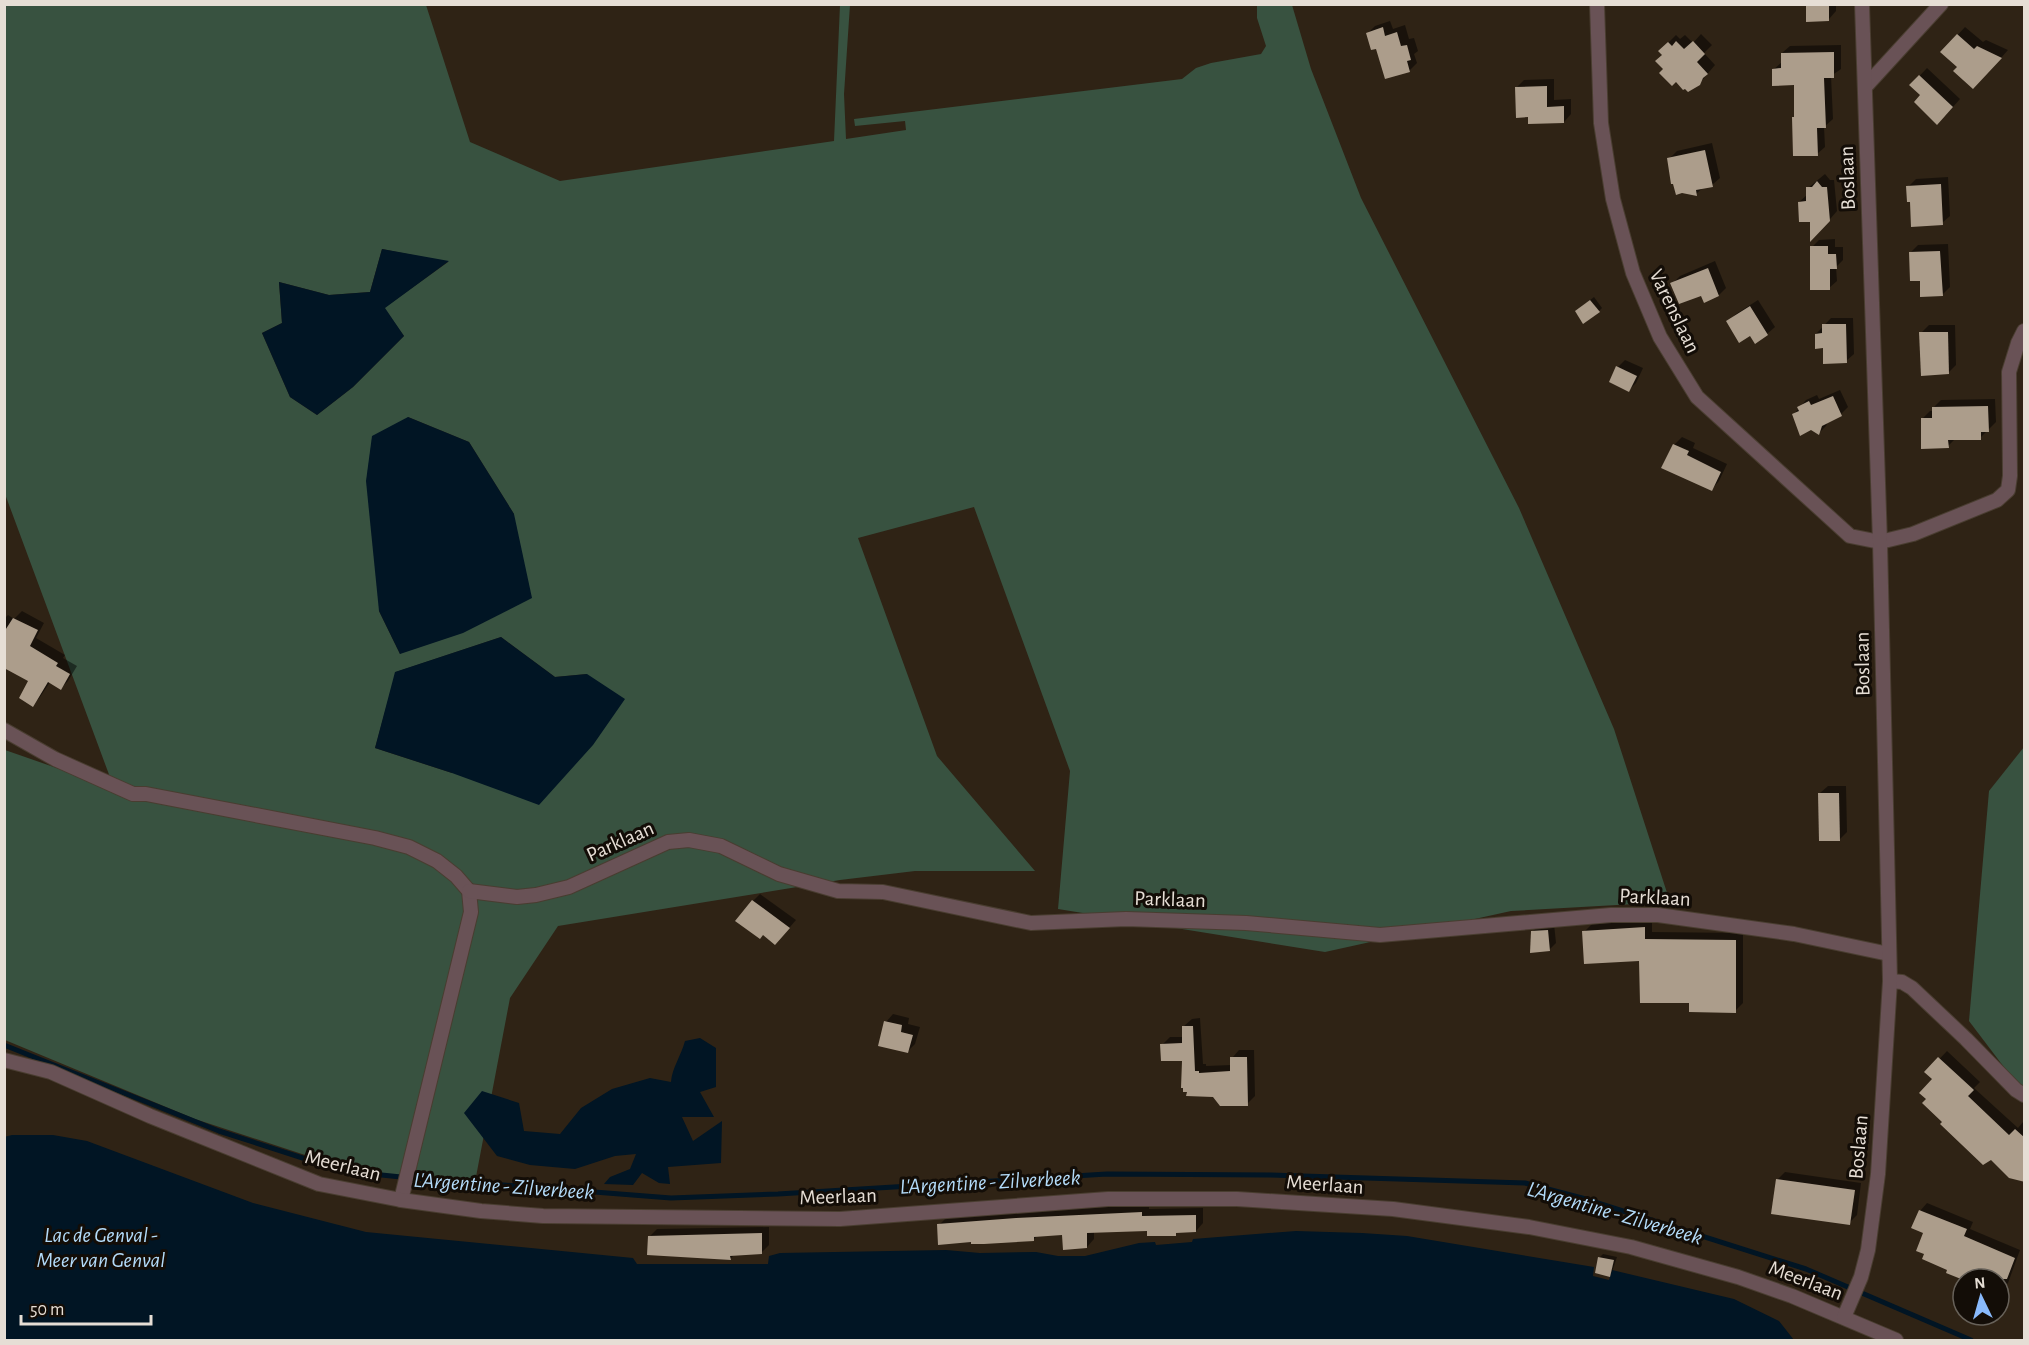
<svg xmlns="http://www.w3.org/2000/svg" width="2029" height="1345" viewBox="0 0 2029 1345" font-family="'Alegreya Sans',sans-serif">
<rect width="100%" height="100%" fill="#2f2315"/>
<!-- green -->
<g fill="#385240" fill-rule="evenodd">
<path d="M5,5h421l44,137 90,39 274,-40 6,-136h10l-6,89 2,45 60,-9 -1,-9 -50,5 -1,-7 328,-40 14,-11 15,-5 50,-9 5,-8 -9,-28v-13h35l19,64 50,129 158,310 95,221 56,173 -159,9 -186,41 -267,-43 12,-138 -96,-264 -116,31 79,218 98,115h-120l-75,9 -282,46 -48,72 -35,184 -112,-8 -168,-55 -190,-79v-290l109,38 -109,-294zM382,249l66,13 -64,46 20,28 -51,51 -36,28 -27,-18 -28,-64 20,-10 -3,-41 50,13 41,-3zM408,417l61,25 45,72 -114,140 -21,-43zM501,637l54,40 32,-3 -135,99 -77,-25 21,-76z"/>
<polygon points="2024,747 2024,1087 2016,1083 1969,1021 1989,791"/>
</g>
<!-- water -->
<g fill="#011524">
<polygon points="382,249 449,261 385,308 404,336 353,387 317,415 290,397 262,333 282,323 279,282 329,295 370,292"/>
<polygon points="408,417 469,442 514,514 532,598 463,633 400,654 379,611 366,481 372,436"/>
<polygon points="501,637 555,677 587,674 625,699 593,745 539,805 452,773 375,748 395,672"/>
<path d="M700,1038l16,10v39l-16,5 14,25h-32l11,24 29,-20 -1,42 -53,4 2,17 -11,-1 -17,-10 -9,12 -29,-1 6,-7 20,-8 6,-15 -21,2 -40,13 -45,-4 -33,-9 -33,-43 18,-22 37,12 5,28 36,3 21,-26 31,-19 38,-11 21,4c1,-14 10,-26 14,-41z"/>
<polygon points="12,1135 53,1135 87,1141 253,1203 366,1232 633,1258 637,1264 768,1264 769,1256 780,1253 946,1250 980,1253 1036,1252 1058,1256 1085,1256 1139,1243 1155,1242 1156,1245 1192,1242 1193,1239 1296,1231 1362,1233 1407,1236 1594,1267 1593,1276 1609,1280 1612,1270 1734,1299 1779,1321 1794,1340 5,1340 4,1137"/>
</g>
<!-- shadow -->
<g fill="#0007">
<polygon points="1807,4 1836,4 1836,11 1829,19"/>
<polygon points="1390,21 1393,29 1405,25 1409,39 1414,38 1418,51 1414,54 1417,63 1409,71 1377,47 1367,34 1375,26"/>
<polygon points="1965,27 1983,42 1986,40 2008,50 1981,80 1959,67 1942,52"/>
<polygon points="1701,34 1712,45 1704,53 1715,65 1698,85 1665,69 1664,55 1660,51 1676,35 1680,39 1685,35 1693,43"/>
<polygon points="1841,45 1841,69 1831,76 1833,119 1824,127 1825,147 1817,154 1794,117 1796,115 1795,84 1773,70 1782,62 1782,53 1790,46"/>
<polygon points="1927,68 1960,99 1945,116 1911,85"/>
<polygon points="1554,79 1554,100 1571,99 1571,114 1564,122 1530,116 1517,87 1524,80"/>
<polygon points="1712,143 1720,178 1712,185 1704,187 1696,194 1682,192 1669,159 1677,151"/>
<polygon points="1825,174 1830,180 1834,180 1837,211 1818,233 1799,202 1808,194 1808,188"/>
<polygon points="1948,177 1950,216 1942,223 1911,200 1908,187 1916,179"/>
<polygon points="1835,239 1835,247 1843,247 1843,260 1836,267 1837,281 1829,288 1812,247 1819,240"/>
<polygon points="1948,244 1950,287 1943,294 1921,279 1910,253 1918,245"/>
<polygon points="1715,261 1726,288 1719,295 1702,294 1672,284 1680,276"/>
<polygon points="1594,297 1602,308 1599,311 1580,308"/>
<polygon points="1758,300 1775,327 1767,334 1751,334 1728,322 1736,314"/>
<polygon points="1831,318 1853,318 1854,354 1846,361 1824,347 1816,334"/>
<polygon points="1929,325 1955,325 1956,365 1948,373 1921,333"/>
<polygon points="1625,360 1643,368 1636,383 1629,390 1618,367"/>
<polygon points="1840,390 1848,407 1841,414 1828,421 1826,426 1819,433 1794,414 1806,400 1817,395 1819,399"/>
<polygon points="1995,399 1996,422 1980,438 1955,439 1948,446 1922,419 1930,411 1933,411 1933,408 1941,400"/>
<polygon points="1682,437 1695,443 1693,448 1727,464 1719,481 1712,489 1674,445"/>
<polygon points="22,611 44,623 36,638 65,655 63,658 77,666 68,681 61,688 50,682 40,697 33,705 30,680 4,666 4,619 8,615 14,619"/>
<polygon points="1828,786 1846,786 1847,832 1839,840 1820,793"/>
<polygon points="760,894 796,920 783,935 763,934 753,901"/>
<polygon points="1652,920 1652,932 1743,933 1743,1003 1735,1011 1690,1001 1641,959 1584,932 1592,924"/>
<polygon points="1554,924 1556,943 1549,950 1532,932 1539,925"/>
<polygon points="893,1014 909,1018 908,1024 920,1027 915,1044 907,1052 886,1022"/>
<polygon points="1200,1018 1203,1064 1206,1064 1206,1066 1231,1065 1232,1058 1239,1050 1254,1050 1255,1096 1247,1104 1221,1104 1183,1059 1162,1045 1170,1037 1184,1037 1184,1026 1192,1019"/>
<polygon points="1947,1051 1980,1082 1974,1088 2018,1128 2023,1122 2024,1123 2024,1180 1944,1122 1928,1099 1934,1079 1927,1072"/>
<polygon points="1785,1172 1861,1183 1857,1215 1849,1223 1777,1180"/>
<polygon points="1927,1203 1973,1222 1970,1229 2020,1250 2008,1283 2001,1291 1999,1290 1999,1279 1965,1279 1925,1232 1920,1211"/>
<polygon points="1149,1205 1149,1209 1203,1208 1203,1223 1196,1231 1178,1232 1175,1234 1149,1229 1094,1232 1094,1239 1087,1247 1064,1234 1038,1235 1033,1240 939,1225 946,1218 1024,1211"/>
<polygon points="769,1227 769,1245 762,1252 735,1254 730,1259 650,1236 657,1229"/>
<polygon points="1603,1254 1617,1257 1612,1272 1609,1275 1599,1258"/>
</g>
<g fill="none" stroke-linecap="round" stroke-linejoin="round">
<!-- stream -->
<polyline stroke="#011524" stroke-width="5" points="4,1045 219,1131 343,1171 401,1177 671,1198 778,1194 1107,1174 1271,1175 1525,1183 1582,1198 1806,1269 1971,1340"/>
</g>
<!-- building -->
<g fill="#ac9d8b">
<polygon points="1806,4 1829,4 1829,21 1806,22"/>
<polygon points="1383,27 1385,36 1397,32 1401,46 1407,45 1411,60 1407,61 1410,72 1385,79 1376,49 1371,50 1366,33"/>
<polygon points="1957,34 1974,49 1977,46 2002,58 1973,89 1953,71 1957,67 1940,52"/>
<polygon points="1676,41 1684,49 1693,41 1705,54 1697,62 1708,74 1703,78 1700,85 1688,92 1685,89 1683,90 1676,82 1672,86 1659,73 1663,69 1655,61 1662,55 1658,51 1668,42 1672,46"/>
<polygon points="1834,52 1834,78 1824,78 1826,128 1817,128 1818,156 1793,156 1792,117 1794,117 1794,85 1772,86 1772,69 1781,68 1781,53"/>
<polygon points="1919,75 1953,107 1937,125 1914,102 1920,95 1909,85"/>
<polygon points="1547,86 1547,107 1564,106 1564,123 1528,124 1528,117 1516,118 1515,87"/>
<polygon points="1705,150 1713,187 1696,190 1697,196 1682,193 1676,195 1673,184 1671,184 1667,158"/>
<polygon points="1817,181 1822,187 1827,187 1830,221 1810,242 1810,222 1799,222 1798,202 1806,201 1806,187 1812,187"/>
<polygon points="1941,184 1943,225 1911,227 1910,202 1907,202 1906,186"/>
<polygon points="1810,246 1828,246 1828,254 1836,254 1837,269 1830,269 1830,290 1810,290"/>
<polygon points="1940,251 1943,296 1920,297 1920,281 1910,281 1909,252"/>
<polygon points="1708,268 1719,296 1704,303 1701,296 1679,304 1670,283"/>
<polygon points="1590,300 1600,312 1583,324 1575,311"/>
<polygon points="1750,306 1768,335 1755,344 1750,336 1739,343 1726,321"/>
<polygon points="1822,324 1846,324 1847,363 1823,364 1823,348 1815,349 1815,334 1822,333"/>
<polygon points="1919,332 1948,332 1949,374 1921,376"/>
<polygon points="1616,366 1637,376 1629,392 1609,382"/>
<polygon points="1833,396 1842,416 1822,426 1819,435 1811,430 1800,436 1792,414 1799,411 1797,407 1809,401 1811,405"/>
<polygon points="1988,406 1989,432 1981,432 1981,440 1948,440 1949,448 1921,449 1921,418 1932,418 1932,407"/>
<polygon points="1673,444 1689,451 1687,455 1721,472 1712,491 1661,468"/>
<polygon points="13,618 38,630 30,646 58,663 56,666 70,674 61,690 48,682 33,707 19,698 28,681 4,668 4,632"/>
<polygon points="1818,793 1839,793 1840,841 1819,841"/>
<polygon points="752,900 790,928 775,945 763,935 760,939 735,921"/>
<polygon points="1645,927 1645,939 1736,940 1736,1013 1689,1012 1689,1003 1640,1003 1639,961 1584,964 1582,931"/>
<polygon points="1548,930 1550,951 1530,953 1531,931"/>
<polygon points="884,1021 902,1025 901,1032 913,1035 908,1053 878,1046"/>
<polygon points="1182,1026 1193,1026 1195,1071 1199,1071 1199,1073 1230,1071 1230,1057 1247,1057 1248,1106 1220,1106 1213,1097 1186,1096 1187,1092 1183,1092 1183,1088 1181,1088 1182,1061 1161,1061 1160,1044 1182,1043"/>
<polygon points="1938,1057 1974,1090 1968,1096 2009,1135 2015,1129 2025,1138 2025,1182 2009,1178 1991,1160 1983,1165 1940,1124 1942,1122 1922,1103 1926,1099 1919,1093 1932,1079 1924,1072"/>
<polygon points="1776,1179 1855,1190 1850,1225 1771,1214"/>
<polygon points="1919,1210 1967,1229 1964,1236 2015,1258 2007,1279 1961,1279 1946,1273 1947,1270 1922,1259 1924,1254 1916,1251 1923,1233 1911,1228"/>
<polygon points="1142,1212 1142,1216 1196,1215 1196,1232 1176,1233 1176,1236 1147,1236 1147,1231 1087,1233 1087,1248 1063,1250 1062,1235 1034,1237 1034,1241 984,1244 971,1244 971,1242 938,1245 937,1224 1016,1218"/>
<polygon points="762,1233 762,1254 730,1256 731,1260 647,1255 648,1236"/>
<polygon points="1598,1257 1614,1260 1610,1277 1595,1273"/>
</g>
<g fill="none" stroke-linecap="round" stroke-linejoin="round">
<defs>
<g id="street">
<polyline points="1597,4 1601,123 1613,199 1633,273 1660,337 1697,397 1850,536 1880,542 1913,534 1997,500 2008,490 2010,476 2009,372 2018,343 2024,331"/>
<polyline points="1865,87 1941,4"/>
<polyline points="4,730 55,759 133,794 146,794 375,838 409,847 437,861 456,876 469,891 471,912 401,1200"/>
<polyline points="469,891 517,897 536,895 569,887 668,842 689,840 721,846 779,874 838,891 883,892 1031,923 1126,919 1246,923 1380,935 1611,915 1658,915 1794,934 1889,954"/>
<polyline points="1890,981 1902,982 1912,988 1966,1039 2016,1090 2024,1095"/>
<polyline points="4,1060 51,1072 150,1116 319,1184 401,1200 481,1211 543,1216 840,1219 1108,1199 1237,1199 1393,1209 1529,1227 1631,1247 1738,1277 1792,1296 1896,1340"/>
<polyline points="1844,1317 1861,1277 1868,1250 1878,1174 1890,981 1880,542 1862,4"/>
</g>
</defs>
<!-- street casing -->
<use href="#street" stroke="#493d30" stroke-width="16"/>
<!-- street -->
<use href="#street" stroke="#695256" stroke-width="14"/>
</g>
<g text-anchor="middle" stroke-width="6" stroke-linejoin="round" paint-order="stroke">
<!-- street labels -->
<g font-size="21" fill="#e6ded5" stroke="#130d07">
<text transform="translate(1847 178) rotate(-92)" y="7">Boslaan</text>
<text transform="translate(1675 311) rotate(64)" y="7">Varenslaan</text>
<text transform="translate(1862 664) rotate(-91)" y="7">Boslaan</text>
<text transform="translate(620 841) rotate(-24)" y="7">Parklaan</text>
<text transform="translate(1655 897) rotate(3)" y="7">Parklaan</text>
<text transform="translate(1170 899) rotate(2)" y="7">Parklaan</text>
<text transform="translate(1858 1147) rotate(-85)" y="7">Boslaan</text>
<text transform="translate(343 1165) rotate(14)" y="7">Meerlaan</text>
<text transform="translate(1325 1184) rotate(4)" y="7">Meerlaan</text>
<text transform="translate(838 1196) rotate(-2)" y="7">Meerlaan</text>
<text transform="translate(1806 1280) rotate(21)" y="7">Meerlaan</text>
</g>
<!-- water labels -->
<g font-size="22" font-style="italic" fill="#b3dbf9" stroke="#130d07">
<text transform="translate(990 1181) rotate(-3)" y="8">L'Argentine - Zilverbeek</text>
<text transform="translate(504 1185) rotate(4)" y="8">L'Argentine - Zilverbeek</text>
<text transform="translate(1615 1212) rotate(16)" y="8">L'Argentine - Zilverbeek</text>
<text x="101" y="1242">Lac de Genval -<tspan x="101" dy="25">Meer van Genval</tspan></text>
</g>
</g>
<!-- border -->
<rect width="2029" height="1345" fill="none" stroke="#e6ded5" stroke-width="12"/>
<!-- north arrow -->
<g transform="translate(1981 1297) rotate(355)"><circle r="28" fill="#130d07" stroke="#676159" stroke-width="1.5"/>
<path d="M0-4.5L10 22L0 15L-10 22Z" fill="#89bafc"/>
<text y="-9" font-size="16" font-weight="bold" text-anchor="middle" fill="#e6ded5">N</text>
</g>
<!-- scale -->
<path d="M21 1315v9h130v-9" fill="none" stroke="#e6ded5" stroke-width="3"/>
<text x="30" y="1315" font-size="18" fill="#e6ded5" stroke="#130d07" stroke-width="4.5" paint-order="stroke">50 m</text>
</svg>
